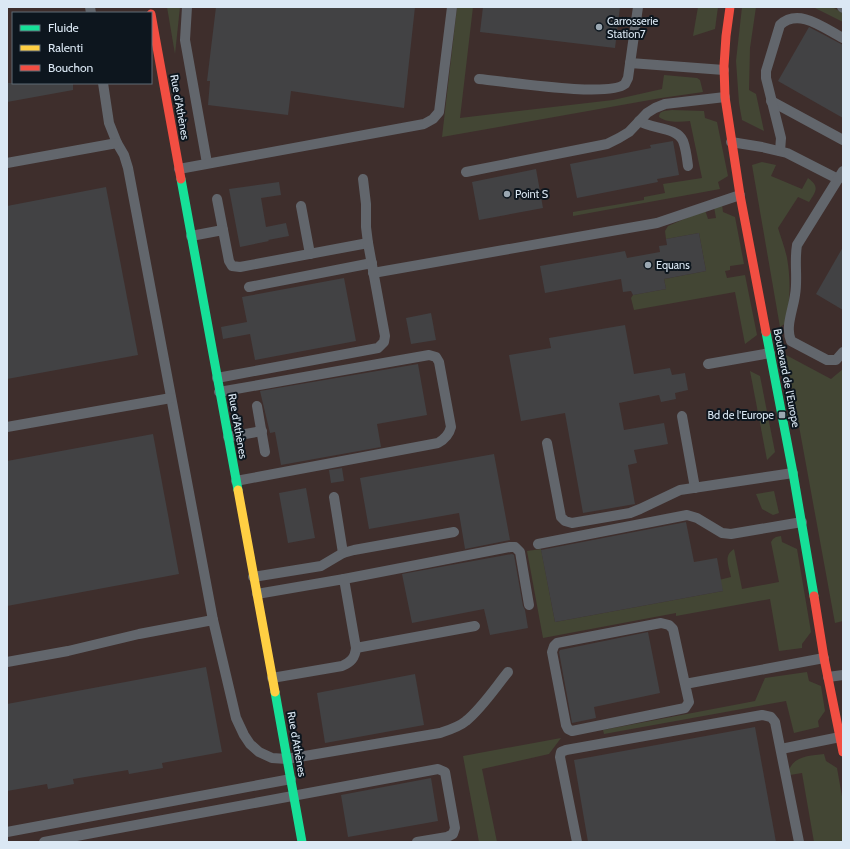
<svg xmlns="http://www.w3.org/2000/svg" width="850" height="849" viewBox="0 0 850 849" font-family="Cabin,sans-serif">
<rect width="100%" height="100%" fill="#222d37"/>
<!-- industrial -->
<path fill="#3e2e2c" fill-rule="evenodd" d="M7,7h836v835h-836zM13,13h138v70h-138z"/>
<!-- green -->
<g fill="#434634">
<polygon points="167,7 180,7 175,54"/>
<polygon points="457,7 473,7 460,118 613,100 662,89 664,75 697,78 700,80 703,92 661,98 442,137"/>
<polygon points="698,7 718,7 715,29 693,36"/>
<polygon points="742,7 756,7 750,48 749,90 756,94 764,131 742,120 739,103 736,61"/>
<polygon points="813,7 832,7 843,13 843,22"/>
<path d="M672,110l32,1 1,7 12,4 11,54 -10,6 2,7 -147,27v-4l71,-12v-3l21,-4 -2,-9 39,-6 -12,-57c-10,1 -23,2 -31,-4 0,-7 7,-6 13,-7z"/>
<path d="M762,162l14,3 -5,11 31,13 6,-11c12,9 8,13 1,24l-11,-5 -20,31c3,10 7,20 9,30 4,22 3,44 -1,65l-6,4 -28,-162z"/>
<polygon points="722,205 723,212 735,217 744,264 730,266 730,270 725,271 727,278 745,275 757,335 745,344 735,292 634,310 631,298 633,295 666,289 664,279 706,271 699,233 666,239 665,231 668,226 705,210 708,219 716,218 714,207"/>
<polygon points="786,355 831,379 843,369 843,621 835,623"/>
<polygon points="750,371 760,376 775,452 767,460"/>
<polygon points="774,491 779,513 773,515 762,509 756,494"/>
<path d="M781,536l1,6 15,7 14,83 -9,12v4l-23,3 -9,-52 -94,17v-3l-133,25 -16,-87 14,-2 14,73 168,-31 -4,-11 12,-3c-2,-11 -8,-21 3,-28l8,40 37,-7 -8,-40 2,-3 3,-2z"/>
<polygon points="807,672 809,681 821,686 825,711 818,721 819,727 794,733 786,701 604,734 603,730 755,701 765,678"/>
<polygon points="561,738 549,754 482,769 497,842 479,842 463,756"/>
<path d="M824,754l2,7 11,7 6,34v40h-29l-12,-69 -12,2 -1,-5c6,-15 22,-14 35,-16z"/>
</g>
<!-- building -->
<g fill="#424244">
<polygon points="216,7 415,7 404,108 291,91 288,115 208,105 210,81 207,81"/>
<polygon points="483,7 620,7 615,48 480,32"/>
<polygon points="809,27 843,45 843,118 778,81"/>
<polygon points="7,83 73,83 73,90 7,102"/>
<polygon points="673,141 679,175 657,179 658,182 577,198 570,164 651,148 650,145"/>
<polygon points="536,169 543,208 479,220 472,182"/>
<polygon points="279,182 281,195 261,198 266,227 286,223 289,236 268,240 269,241 240,247 229,189"/>
<polygon points="106,187 138,355 7,379 7,206"/>
<polygon points="699,233 706,271 664,279 666,289 633,295 631,291 623,292 621,279 545,293 540,266 625,251 627,258 660,252 659,246 667,245 666,239"/>
<polygon points="843,247 843,310 816,294"/>
<polygon points="344,278 356,341 255,360 250,334 223,339 221,327 247,322 242,297"/>
<polygon points="431,313 436,340 411,344 406,318"/>
<polygon points="625,325 634,374 670,368 672,375 685,373 688,390 675,393 676,399 661,402 659,395 619,403 624,430 664,423 668,444 634,450 637,463 628,465 635,504 583,513 565,413 521,421 509,355 551,348 549,338"/>
<polygon points="418,364 427,415 377,424 381,447 281,465 275,432 270,433 260,391"/>
<polygon points="153,434 179,574 7,606 7,461"/>
<polygon points="494,454 510,540 465,549 459,513 369,529 360,478"/>
<polygon points="342,468 344,481 331,483 329,470"/>
<polygon points="306,488 315,538 288,543 279,493"/>
<polygon points="686,522 694,562 717,558 723,591 555,622 541,550"/>
<polygon points="512,554 514,555 523,606 525,610 528,628 490,635 484,609 412,623 402,574"/>
<polygon points="648,632 660,693 594,707 596,718 572,723 559,652 560,650"/>
<polygon points="206,667 222,752 162,763 163,768 129,774 128,770 73,779 74,784 48,789 47,784 7,791 7,704"/>
<polygon points="415,674 424,725 325,743 317,693"/>
<polygon points="755,727 776,842 588,842 574,760"/>
<polygon points="431,778 438,821 348,837 341,795"/>
</g>
<g fill="none" stroke-linecap="round" stroke-linejoin="round">
<!-- lane -->
<g stroke="#62666c" stroke-width="10">
<polyline points="90,7 91,13"/>
<polyline points="187,7 185,40 207,163"/>
<polyline points="842,7 843,8"/>
<polyline points="630,63 724,70"/>
<path d="M479,79c25,2 129,19 146,5 1,-2 2,-4 3,-6l10,-71"/>
<polyline points="103,83 109,123 117,143"/>
<polyline points="771,101 843,140"/>
<path d="M639,121c13,8 38,6 44,20 3,8 4,17 5,25"/>
<polyline points="731,142 762,147 787,153 838,179"/>
<path d="M780,151l1,-13 -15,-60v-7l14,-46c19,-18 45,4 63,13"/>
<polyline points="7,163 117,143 124,155 128,168 213,620"/>
<polyline points="179,169 424,124 433,119 439,112 452,7"/>
<path d="M843,171l-46,74c-3,17 1,34 -2,50 -2,15 -10,32 -4,46l36,19h9l7,-8"/>
<polyline points="466,172 607,144 619,138 629,132 647,113 655,108 665,104 725,97"/>
<polyline points="217,199 223,230"/>
<polyline points="301,206 310,254"/>
<polyline points="191,236 223,230 229,261 232,266 240,267 368,243"/>
<polyline points="373,273 657,223 740,195"/>
<polyline points="249,287 372,263"/>
<polyline points="708,364 770,353"/>
<polyline points="217,378 378,348 384,342 385,336 368,243 366,227 366,204 363,179"/>
<path d="M219,392l210,-37 7,2 3,5 12,65c-2,8 -6,12 -13,16l-202,38"/>
<polyline points="257,406 265,452"/>
<polyline points="682,416 695,488"/>
<polyline points="7,427 171,398"/>
<polyline points="228,437 262,431"/>
<polyline points="547,443 561,517 565,521 572,523 630,513 640,509 680,490 793,473"/>
<polyline points="334,497 343,553"/>
<polyline points="538,544 687,515 697,518 722,533 731,534 802,522"/>
<polyline points="253,577 321,566 343,553 354,550 454,532"/>
<polyline points="344,579 510,547 515,547 520,552 529,605"/>
<path d="M257,594l87,-15 12,69c-1,10 -5,14 -14,18l-70,12"/>
<polyline points="356,648 475,626"/>
<path d="M7,662l61,-11 71,-17 74,-14 23,98 8,17 6,9 9,8 13,6 15,1 153,-26c9,-3 19,-6 26,-12 16,-13 29,-33 42,-49"/>
<polyline points="828,677 843,675"/>
<polyline points="685,684 689,702 685,708 572,731 568,729 566,725 552,652 554,646 557,643 661,623 669,625 673,629 685,684 824,658"/>
<polyline points="781,749 840,737"/>
<polyline points="7,832 291,779"/>
<polyline points="44,842 438,769 445,772 455,828 453,834 447,837 417,842"/>
<polyline points="577,842 560,757 561,752 566,750 762,715 771,717 775,722 799,842"/>
</g>
<!-- fast -->
<g stroke="#16e098" stroke-width="9">
<polyline points="181,179 238,490"/>
<polyline points="766,332 793,473 814,596"/>
<polyline points="275,692 302,842"/>
</g>
<!-- slow -->
<polyline stroke="#ffcf43" stroke-width="9" points="238,490 275,692"/>
<!-- jam -->
<g stroke="#f24e42" stroke-width="9">
<polyline points="730,7 726,36 724,66 725,97 740,195 766,332"/>
<polyline points="151,14 181,179"/>
<polyline points="814,596 824,658 843,752"/>
</g>
</g>
<!-- markers -->
<g fill="#9aa7b2" stroke="#0d161e" stroke-width="1.5">
<circle cx="599" cy="27" r="4"/>
<circle cx="507" cy="194" r="4"/>
<circle cx="648" cy="265" r="4"/>
<rect x="778" y="411" width="8" height="8" rx="2"/>
</g>
<g text-anchor="middle" stroke-width="4" stroke-linejoin="round" paint-order="stroke">
<!-- poi labels -->
<g font-size="11" fill="#dbe8f4" stroke="#0d161e" text-anchor="start">
<text x="607" y="25">Carrosserie<tspan x="607" dy="13">Station7</tspan></text>
<text x="515" y="198">Point S</text>
<text x="656" y="269">Equans</text>
<text x="774" y="419" text-anchor="end">Bd de l'Europe</text>
</g>
<!-- street labels -->
<g font-size="11" fill="#dbe8f4" stroke="#0d161e">
<text transform="translate(180 107) rotate(80)" y="4">Rue d'Athènes</text>
<text transform="translate(787 378) rotate(79)" y="4">Boulevard de l'Europe</text>
<text transform="translate(238 426) rotate(80)" y="4">Rue d'Athènes</text>
<text transform="translate(297 744) rotate(80)" y="4">Rue d'Athènes</text>
</g>
</g>
<!-- border -->
<rect width="850" height="849" fill="none" stroke="#dbe8f4" stroke-width="16"/>
<!-- legend -->
<rect x="12" y="12" width="140" height="72" fill="#0d161e" stroke="#5f6a74"/>
<rect x="20" y="25" width="20" height="6" fill="#16e098" stroke="#5f6a74"/>
<text x="48" y="32" font-size="12" fill="#dbe8f4">Fluide</text>
<rect x="20" y="45" width="20" height="6" fill="#ffcf43" stroke="#5f6a74"/>
<text x="48" y="52" font-size="12" fill="#dbe8f4">Ralenti</text>
<rect x="20" y="65" width="20" height="6" fill="#f24e42" stroke="#5f6a74"/>
<text x="48" y="72" font-size="12" fill="#dbe8f4">Bouchon</text>
</svg>
